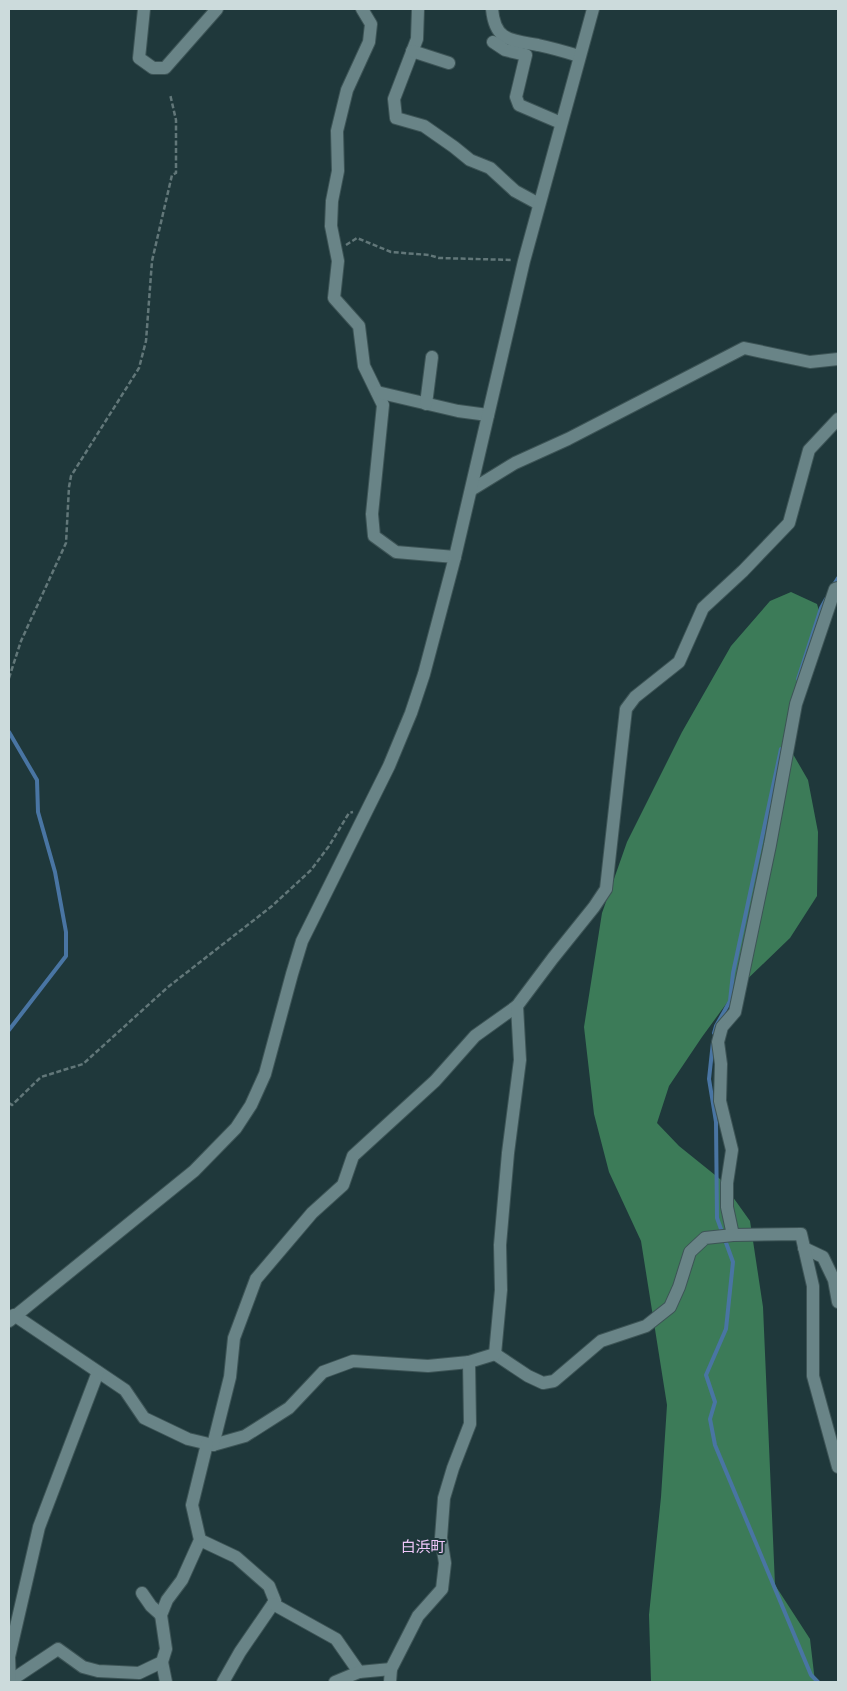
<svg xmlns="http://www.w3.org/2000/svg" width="847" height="1691" viewBox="0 0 847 1691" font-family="'Libre Baskerville','Noto Sans JP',serif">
<rect width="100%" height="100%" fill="#1f383b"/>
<!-- forest -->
<polygon fill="#3c7b58" points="791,592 817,604 824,627 786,742 808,780 818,832 817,896 790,938 737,989 702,1037 669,1086 657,1123 679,1146 720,1179 750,1221 763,1307 775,1585 810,1639 815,1682 651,1682 649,1615 661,1497 667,1405 641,1241 609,1172 594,1114 584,1027 602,913 627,842 682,732 731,646 770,601"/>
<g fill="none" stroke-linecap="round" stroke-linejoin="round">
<!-- stream -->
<g stroke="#4975a3" stroke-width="4">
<polyline points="833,586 838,578"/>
<polyline points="798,679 821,608 826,599"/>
<polyline points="9,732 37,780 38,812 55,872 66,932 66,956 9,1030"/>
<polyline points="714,1033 716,1026 730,1001 733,973 781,749"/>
<polyline points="713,1042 709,1079 716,1122 717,1218 733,1262 726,1329 706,1375 715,1402 710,1419 715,1445 811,1675 818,1682"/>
</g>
<defs>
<g id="minor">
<polyline points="144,9 139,58 153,68 165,68 217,9"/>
<polyline points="362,9 371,24 369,42 347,90 337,131 338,171 332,201 331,226 338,261 334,298 359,326 364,366 383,405 372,514 374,536 396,552 455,557"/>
<polyline points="418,9 417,39 394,99 396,118 424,126 454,147 470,160 490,168 515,191 539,204"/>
<path d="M492,9c3,32 18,31 46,36 14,3 28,7 41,11"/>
<polyline points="493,42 505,50 526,55 516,97 519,105 561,123"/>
<polyline points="412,51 449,63"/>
<polyline points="377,392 458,411 488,415"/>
<polyline points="426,404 432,357"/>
<polyline points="471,490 515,463 568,439 744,348 810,362 838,359"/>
<polyline points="733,1235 727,1207 727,1183 732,1150 720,1101 721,1064 718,1042 722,1027 735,1012 770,845 796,704 835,589 838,588"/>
<polyline points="804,1248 823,1257 834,1280 838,1302"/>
<polyline points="14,1315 125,1390 144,1418 188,1439 213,1445 245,1436 289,1408 323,1372 353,1361 428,1366 469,1362"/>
<polyline points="9,1321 194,1171 236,1128 251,1105 265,1074 292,974 302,941 389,766 411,713 424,674 455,557 524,261 593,9"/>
<polyline points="495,1354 528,1376 543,1383 554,1381 601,1341 646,1326 670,1307 679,1287 690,1252 705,1238 733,1235 801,1234 813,1286 813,1376 838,1467"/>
<polyline points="213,1445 230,1377 234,1338 256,1279 312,1213 343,1185 353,1156 435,1081 475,1036 517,1006 553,958 594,907 606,889 626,709 635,697 679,662 703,608 743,571 789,523 809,450 838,419"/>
<polyline points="200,1540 236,1557 269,1586 275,1601 240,1652 223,1682"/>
<polyline points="142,1593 151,1606 161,1615"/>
<polyline points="273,1604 336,1639 359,1672"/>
<polyline points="162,1662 166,1682"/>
<polyline points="10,1681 58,1649 83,1667 98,1671 139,1673 162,1662 166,1649 161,1615 167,1600 182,1580 200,1540 192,1505 207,1444"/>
<polyline points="10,1682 9,1657 39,1527 98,1372"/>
<polyline points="335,1682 359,1672 391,1669"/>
<polyline points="390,1682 391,1669 418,1616 442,1589 445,1563 441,1538 444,1498 453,1468 470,1424 469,1362 495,1354 501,1290 500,1245 508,1153 520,1060 517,1006"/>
</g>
</defs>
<!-- minor casing -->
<use href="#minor" stroke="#3d5456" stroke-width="14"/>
<!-- path -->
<g stroke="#627779" stroke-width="2.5" stroke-dasharray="5 2.5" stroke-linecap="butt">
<polyline points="346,245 357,238 391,252 429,255 439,258 513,260"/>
<polyline points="9,678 21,641 66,543 69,487 71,476 139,368 146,341 152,261 172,175 176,173 176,120 170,94"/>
<polyline points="9,1103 12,1105 41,1077 83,1064 168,987 272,906 311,870 329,846 349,813 353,812"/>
</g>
<!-- minor -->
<use href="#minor" stroke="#698487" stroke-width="12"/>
</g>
<g text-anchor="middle" stroke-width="4" stroke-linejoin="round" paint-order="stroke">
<!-- quarter labels -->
<g font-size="15" fill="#efc7f9" stroke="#1f383b">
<text x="423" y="1552">白浜町</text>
</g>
</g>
<!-- border -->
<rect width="847" height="1691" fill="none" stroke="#ccdbdc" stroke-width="20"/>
</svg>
